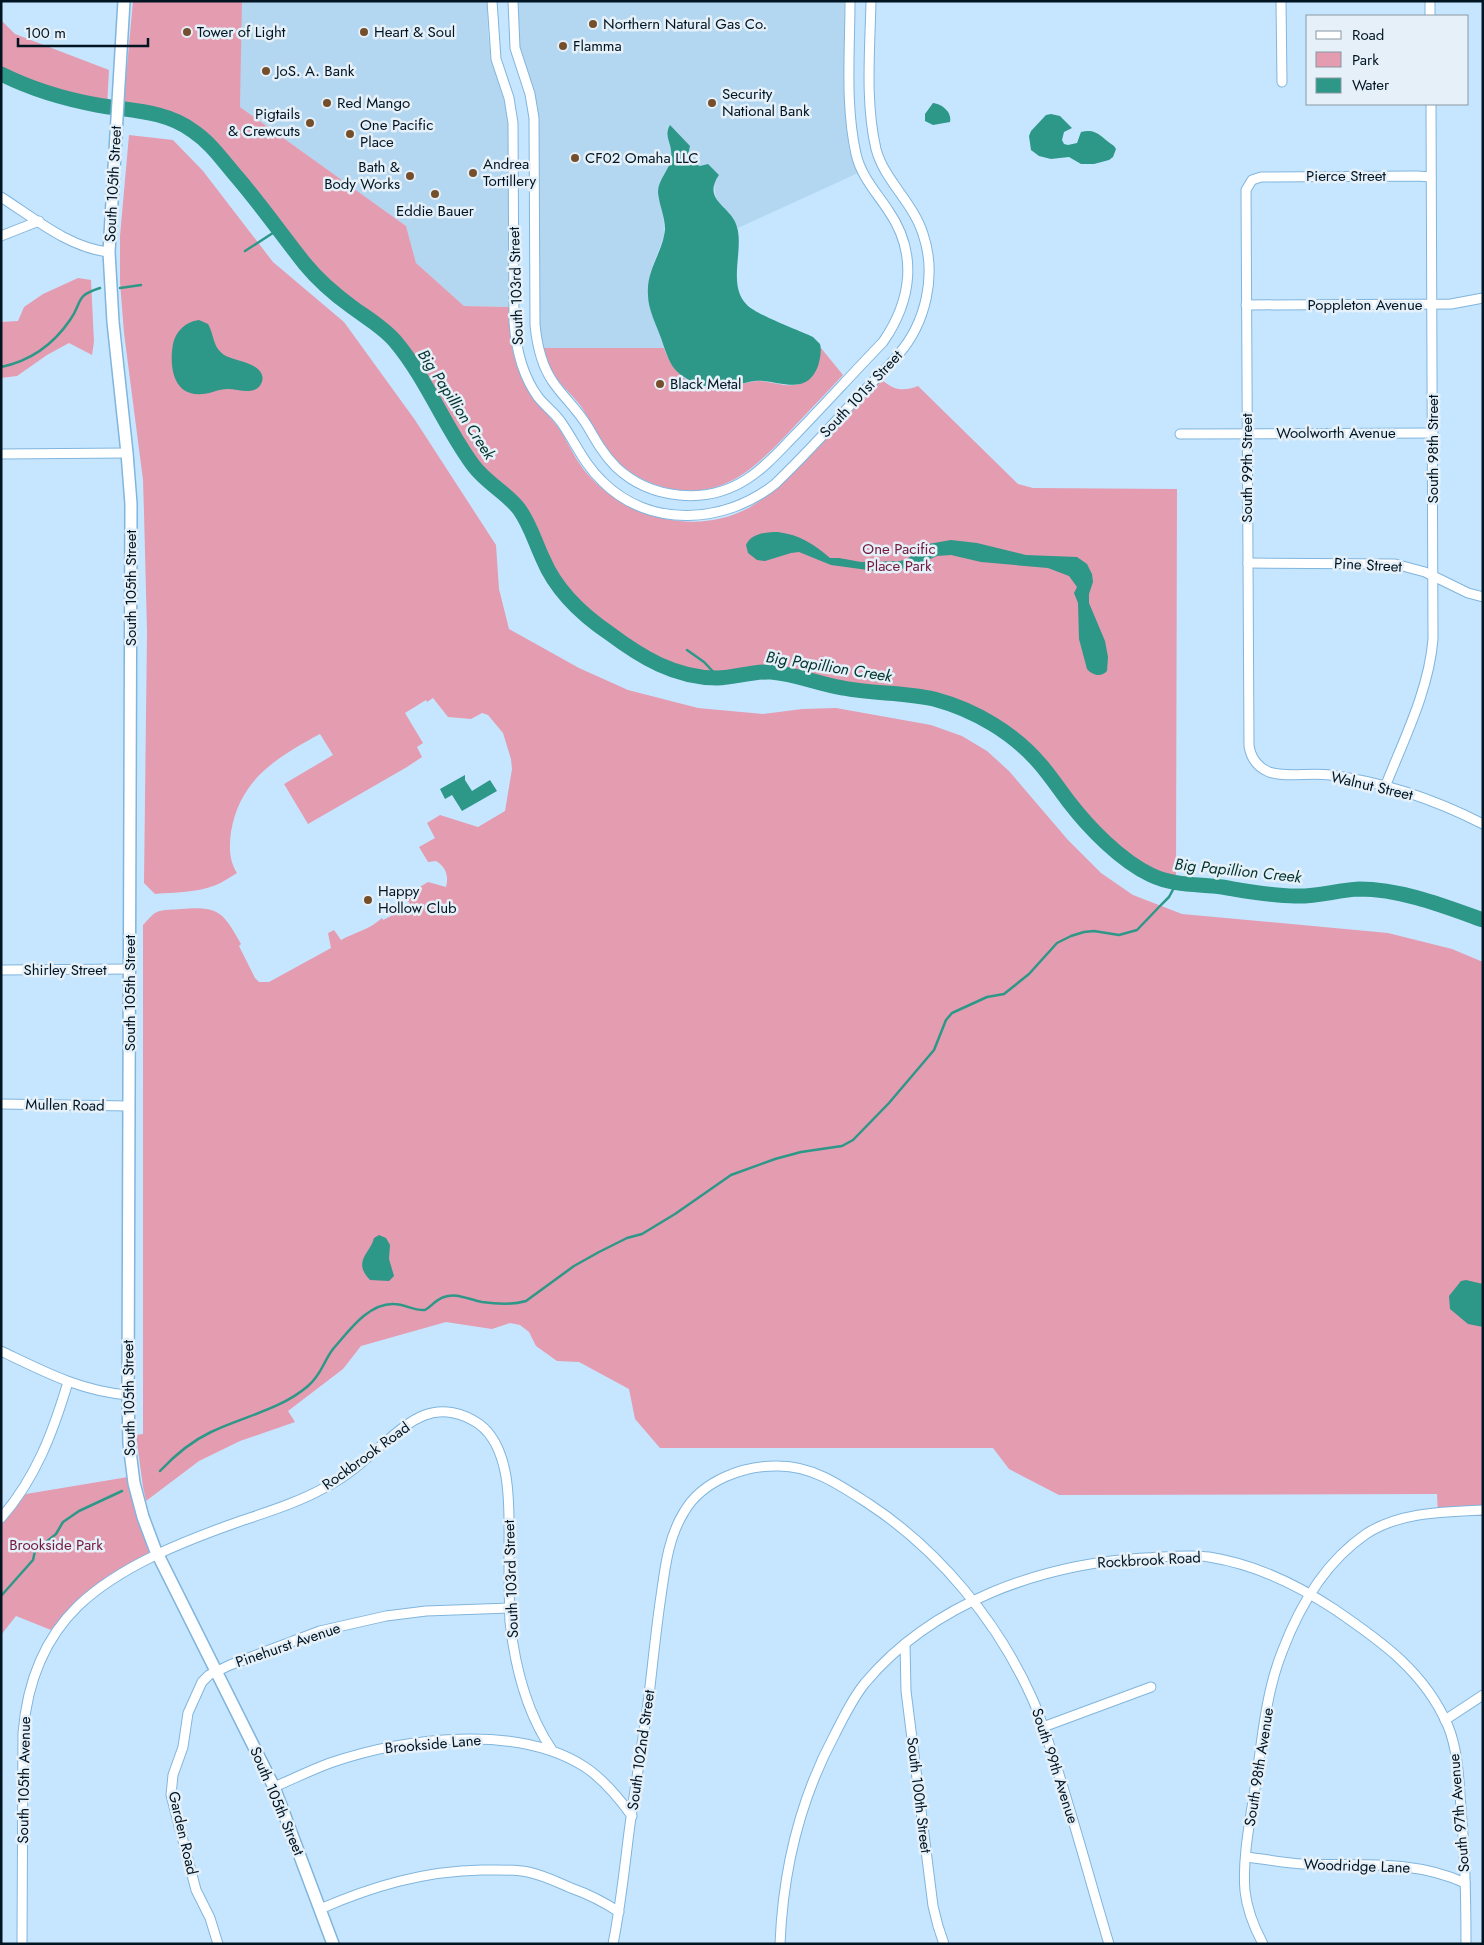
<svg xmlns="http://www.w3.org/2000/svg" width="1484" height="1945" viewBox="0 0 1484 1945" font-family="Jost,sans-serif">
<rect width="100%" height="100%" fill="#c6e6ff"/>
<!-- built -->
<g fill="#b3d6f1">
<polygon points="241,1 487,1 488,34 491,59 507,110 508,120 509,307 464,306 416,263 406,226 240,107"/>
<polygon points="518,1 844,1 846,126 849,149 858,173 738,228 735,222 716,199 714,184 719,175 704,166 695,165 692,163 689,159 689,150 667,135 671,150 670,162 663,176 664,236 650,273 648,295 664,348 542,348 540,324 538,108 519,44"/>
</g>
<!-- green -->
<g fill="#e49cb0">
<path d="M133,1h109l-2,106 166,119 10,37 48,43 45,1c0,34 5,65 26,93 9,12 21,22 28,35 9,16 16,31 29,44 40,42 112,58 163,25 23,-14 40,-34 58,-53 23,-24 46,-48 68,-72 12,11 22,13 37,7l100,98 15,4 144,1 -1,395 -26,-9 -30,-21 -36,-33 -39,-51 -24,-25 -37,-26 -26,-12 -22,-7 -25,-5 -72,-7 -37,-12 -16,-2 -28,-2 -39,6 -33,-3 -19,-7 -23,-11 -37,-24 -28,-23 -24,-29 -11,-18 -15,-38 -10,-16 -9,-11 -23,-16 -12,-14 -27,-42 -22,-41 -32,-45 -10,-10 -59,-44 -21,-24 -49,-65 -35,-40 -24,-25 -26,-15 -47,-7z"/>
<polygon points="1,20 15,34 109,70 107,107 58,96 1,74"/>
<path d="M129,135l44,5 30,31 70,91 71,60 71,98 81,125 3,44 10,40 70,39 49,22 70,18 65,6 39,-5 34,-1 95,17 31,11 25,15 22,20 59,69 33,33 32,22 49,19 206,19 64,16 31,13v554h-45l-1,-22 -378,1 -50,-26 -16,-21h-333l-25,-29 -6,-30 -50,-27 -22,-1 -21,-15 -7,-14 -9,-7 -10,-2 -18,6 -46,-7 -85,24 -18,23 -55,42 7,11 -55,19 -41,20 -53,40 -3,-14 -7,-52 7,-1v-509c4,-4 9,-11 14,-13 6,-3 17,-2 24,-3 38,-3 42,3 60,35l-2,2 16,32 4,4h10l62,-34 -3,-15 6,-3 7,10c14,-8 28,-10 41,-22l1,2 28,-14 -6,-10 23,-14 18,5c3,-11 0,-20 -10,-26l-8,1 -9,-15 16,-9 -8,-15 13,-8 38,12 27,-16 7,-42 -1,-10 -8,-26 -15,-18 -6,-2 -11,6 -23,-2 -15,-19 -6,4 -1,-2 -21,13 18,30 -6,4 5,10 -15,10 -99,57 -24,-40 49,-29 -13,-21c-44,24 -80,45 -89,98 -2,15 -2,28 6,41 -7,4 -14,9 -21,12 -19,8 -41,7 -61,9l-11,-11 3,-251 -3,-120 -1,-32 -19,-147 -4,-51v-46z"/>
<polygon points="78,278 91,280 94,342 92,355 69,343 47,355 17,376 1,378 1,322 18,321 24,307 43,294"/>
<path d="M542,348h122c9,26 29,43 58,40 13,-1 25,-7 38,-7 16,1 35,10 48,-2 9,-8 11,-20 13,-31l22,27c-17,18 -35,37 -52,55 -36,38 -67,70 -124,58 -21,-5 -41,-16 -55,-32 -12,-14 -18,-30 -28,-45 -6,-10 -15,-18 -22,-26 -10,-11 -15,-24 -20,-37z"/>
<path d="M128,1477l5,24 18,52c-43,22 -70,38 -100,77l-35,-14 -15,19v-110l25,-31z"/>
</g>
<!-- water -->
<g fill="#2d9788">
<path d="M933,103c9,1 19,9 17,19l-17,3 -8,-4v-7z"/>
<path d="M1051,114l9,2 12,12 -8,4 -2,8 2,4 4,1 9,-2 4,-11c17,-4 20,6 33,14l2,3 -3,8 -4,3 -15,4h-13l-12,-7 -18,2 -12,-3 -8,-6 -2,-14 2,-5 15,-16z"/>
<path d="M670,125l20,21 -2,9 4,8 8,3 8,-2 11,11c-18,26 13,31 18,52 7,24 -10,58 10,78 10,10 51,25 66,32l7,7c2,6 0,15 -2,22 -12,32 -40,13 -63,15 -11,1 -22,6 -33,7 -9,1 -18,-2 -26,-5 -25,-10 -27,-22 -35,-45 -5,-14 -13,-29 -13,-43 -2,-26 15,-42 17,-66 0,-13 -6,-24 -7,-37 0,-13 12,-22 13,-35 2,-13 -8,-20 -1,-32z"/>
<path d="M199,320l9,4c7,12 4,24 18,32 10,5 32,7 36,19 2,6 -2,13 -8,15 -8,3 -18,-1 -26,-1 -10,0 -18,5 -26,5 -29,3 -33,-28 -29,-50 3,-13 12,-22 26,-24z"/>
<path d="M778,532c22,3 36,12 52,26h9l22,4 39,-1 7,-2 21,-15 23,-4 26,3 49,12 51,2 10,7 5,10 1,8 -4,12v9l16,38 3,16 -1,14c-6,7 -15,4 -20,-2l-8,-30 -1,-36 -4,-10 3,-6 -8,-11 -21,-8 -67,-6 -30,-7 -14,1 -27,12 -35,3 -44,-6 -32,-13 -8,1 -26,8 -8,-1 -9,-7 -2,-8c5,-12 21,-13 32,-13z"/>
<polygon points="465,775 465,780 472,791 490,780 497,791 462,811 452,795 445,799 440,789"/>
<path d="M379,1235l7,3 4,7 -1,14 5,17 -5,5 -19,-1c-18,-19 0,-26 4,-42z"/>
<polygon points="1466,1280 1483,1284 1483,1327 1468,1324 1450,1309 1449,1296 1461,1281"/>
</g>
<g fill="none" stroke-linecap="round" stroke-linejoin="round">
<!-- stream -->
<g stroke="#2d9788" stroke-width="2.5">
<polyline points="245,251 279,229"/>
<polyline points="120,288 141,285"/>
<path d="M1,367c29,-6 52,-22 69,-47 13,-18 4,-24 30,-32"/>
<polyline points="687,650 704,662 719,678"/>
<path d="M160,1471c15,-16 32,-30 51,-39 33,-16 69,-22 97,-46 14,-12 15,-24 25,-37 16,-18 35,-46 61,-45 11,0 20,7 31,6 7,-4 10,-10 19,-13 12,-5 26,3 38,5 14,2 31,3 44,-1l48,-35 25,-14 28,-14 15,-4 33,-20 56,-39 44,-16 26,-7 41,-6 11,-6 36,-37 45,-53 12,-30 6,-7 35,-16 17,-3 25,-20 28,-31 14,-7 13,-4 10,-1 25,4 18,-5 23,-24 9,-9 7,-13"/>
<polyline points="1,1596 33,1560 35,1551 56,1534 63,1522 79,1511 122,1491"/>
</g>
<!-- river -->
<path stroke="#2d9788" stroke-width="15" d="M1,74c30,15 63,25 96,31 33,6 68,5 96,26 18,12 30,30 44,46 24,28 45,58 68,87 14,17 29,30 47,43 15,11 31,20 43,34 32,38 49,85 78,124 13,18 33,27 46,44 11,15 16,33 24,50 13,31 38,55 66,74 32,24 66,45 108,45 18,0 35,-7 54,-6 25,2 47,12 72,16 30,6 61,4 91,11 41,11 80,34 107,66 10,12 19,25 28,37 20,26 52,59 82,73 23,11 46,9 71,12 24,4 49,9 73,9 22,1 42,-6 64,-7 42,0 85,17 124,31"/>
<defs>
<g id="minor">
<path d="M492,1l4,58 13,39 4,25 1,199c2,27 8,53 24,75 7,9 17,16 23,25 14,20 23,42 41,59 47,48 123,43 173,3 27,-26 53,-54 78,-82 15,-16 31,-30 45,-47 28,-32 39,-80 25,-121 -10,-32 -39,-54 -47,-85 -11,-47 -6,-100 -5,-148"/>
<path d="M513,1l2,47 15,46 4,24 1,207c2,20 6,40 18,57 11,16 25,28 35,45 8,14 16,28 28,40 35,33 91,38 131,12 19,-12 34,-30 50,-46 29,-30 57,-61 86,-91 29,-42 35,-89 5,-132 -12,-18 -27,-34 -32,-56 -11,-49 -6,-103 -6,-153"/>
<polyline points="1281,1 1282,82"/>
<polyline points="1430,1 1430,16"/>
<path d="M1431,177l-14,-1 -156,1 -9,3 -6,10 3,556c2,12 8,21 20,26 18,6 41,0 61,3 53,7 106,25 153,49"/>
<path d="M1,197c33,21 68,51 108,55"/>
<polyline points="1,236 39,221"/>
<polyline points="1246,305 1451,304 1483,298"/>
<polyline points="1180,434 1433,433"/>
<polyline points="1,454 127,453"/>
<polyline points="1248,563 1395,564 1425,572 1468,593 1483,597"/>
<path d="M1385,787c19,-48 44,-97 48,-148l-2,-535"/>
<polyline points="1,970 130,969"/>
<polyline points="1,1104 129,1106"/>
<path d="M1,1351c42,20 79,40 127,44"/>
<path d="M1,1518c35,-40 52,-86 67,-136"/>
<polyline points="905,1644 906,1691 933,1906 938,1926 944,1944"/>
<polyline points="1445,1720 1483,1695"/>
<polyline points="1043,1727 1151,1687"/>
<path d="M274,1787c19,-8 37,-17 56,-24 73,-25 187,-40 255,4 18,12 34,31 47,49"/>
<path d="M1246,1857c19,2 38,6 57,7 56,2 110,-5 162,19"/>
<path d="M320,1909c53,-23 104,-38 162,-39 16,0 31,-1 46,2 15,3 29,10 43,16 17,6 33,14 48,24"/>
<path d="M22,1944l1,-211c4,-48 20,-93 55,-127 42,-40 106,-65 160,-84 29,-10 59,-19 86,-34 22,-11 40,-27 58,-43 13,-11 27,-24 43,-30 18,-7 38,-2 54,9 34,25 30,87 30,125 0,24 0,48 1,73 5,45 16,90 42,128"/>
<polyline points="218,1944 210,1918 196,1890 171,1795 173,1775 183,1747 188,1713 202,1682 209,1675 230,1665 320,1631 386,1616 426,1611 510,1608"/>
<path d="M613,1944c7,-35 11,-70 15,-104 6,-49 15,-97 21,-145 4,-33 7,-66 12,-99 4,-28 7,-58 23,-84 18,-31 59,-47 95,-46 34,0 62,20 90,38 70,46 129,118 163,194 10,22 16,44 24,67 19,59 35,119 53,179"/>
<path d="M780,1944c3,-75 20,-145 55,-210 9,-18 18,-36 30,-51 68,-81 177,-119 279,-125 22,-1 44,-4 65,-1 45,7 87,27 125,52 47,32 91,63 114,117 10,24 11,55 13,82 4,45 5,90 5,136"/>
<path d="M1263,1944c-9,-17 -16,-34 -18,-53 -3,-34 6,-75 11,-109 6,-42 10,-90 26,-130 17,-45 43,-90 84,-118 33,-22 78,-22 117,-24"/>
</g>
<polyline id="tertiary" points="124,1 109,252 113,322 127,453 131,504 128,1395 129,1443 134,1483 143,1517 155,1549 274,1787 333,1944"/>
</defs>
<!-- minor casing -->
<use href="#minor" stroke="#80b5dd" stroke-width="11"/>
<!-- tertiary casing -->
<use href="#tertiary" stroke="#80b5dd" stroke-width="14"/>
<!-- minor -->
<use href="#minor" stroke="#fff" stroke-width="9"/>
<!-- tertiary -->
<use href="#tertiary" stroke="#fff" stroke-width="11"/>
</g>
<!-- markers -->
<g fill="#754e2b" stroke="#e5f0f8" stroke-width="2">
<circle cx="593" cy="24" r="5"/>
<circle cx="187" cy="32" r="5"/>
<circle cx="364" cy="32" r="5"/>
<circle cx="563" cy="46" r="5"/>
<circle cx="266" cy="71" r="5"/>
<circle cx="327" cy="103" r="5"/>
<circle cx="712" cy="103" r="5"/>
<circle cx="310" cy="123" r="5"/>
<circle cx="350" cy="134" r="5"/>
<circle cx="575" cy="158" r="5"/>
<circle cx="473" cy="173" r="5"/>
<circle cx="410" cy="176" r="5"/>
<circle cx="435" cy="194" r="5"/>
<circle cx="660" cy="384" r="5"/>
<circle cx="368" cy="900" r="5"/>
</g>
<g text-anchor="middle" stroke-width="5" stroke-linejoin="round" paint-order="stroke">
<!-- poi labels -->
<g font-size="15" fill="#011422" stroke="#e5f0f8" text-anchor="start">
<text x="603" y="29">Northern Natural Gas Co.</text>
<text x="197" y="37">Tower of Light</text>
<text x="374" y="37">Heart &amp; Soul</text>
<text x="573" y="51">Flamma</text>
<text x="276" y="76">JoS. A. Bank</text>
<text x="722" y="99">Security<tspan x="722" dy="17">National Bank</tspan></text>
<text x="337" y="108">Red Mango</text>
<text x="300" y="119" text-anchor="end">Pigtails<tspan x="300" dy="17">&amp; Crewcuts</tspan></text>
<text x="360" y="130">One Pacific<tspan x="360" dy="17">Place</tspan></text>
<text x="585" y="163">CF02 Omaha LLC</text>
<text x="483" y="169">Andrea<tspan x="483" dy="17">Tortillery</tspan></text>
<text x="400" y="172" text-anchor="end">Bath &amp;<tspan x="400" dy="17">Body Works</tspan></text>
<text x="435" y="216" text-anchor="middle">Eddie Bauer</text>
<text x="670" y="389">Black Metal</text>
<text x="378" y="896">Happy<tspan x="378" dy="17">Hollow Club</tspan></text>
</g>
<!-- street labels -->
<g font-size="15" fill="#011422" stroke="#e5f0f8">
<text x="1346" y="181">Pierce Street</text>
<text transform="translate(113 184) rotate(-87)" y="5">South 105th Street</text>
<text transform="translate(516 286) rotate(-92)" y="5">South 103rd Street</text>
<text x="1365" y="310">Poppleton Avenue</text>
<text transform="translate(861 394) rotate(-47)" y="5">South 101st Street</text>
<text x="1336" y="438">Woolworth Avenue</text>
<text transform="translate(1433 449) rotate(-90)" y="5">South 98th Street</text>
<text transform="translate(1247 468) rotate(-90)" y="5">South 99th Street</text>
<text transform="translate(1368 565) rotate(3)" y="5">Pine Street</text>
<text transform="translate(131 588) rotate(-90)" y="5">South 105th Street</text>
<text transform="translate(1372 786) rotate(13)" y="5">Walnut Street</text>
<text x="65" y="975">Shirley Street</text>
<text transform="translate(130 993) rotate(-90)" y="5">South 105th Street</text>
<text transform="translate(65 1105) rotate(1)" y="5">Mullen Road</text>
<text transform="translate(129 1398) rotate(-91)" y="5">South 105th Street</text>
<text transform="translate(366 1456) rotate(-36)" y="5">Rockbrook Road</text>
<text transform="translate(1149 1560) rotate(-3)" y="5">Rockbrook Road</text>
<text transform="translate(511 1579) rotate(-92)" y="5">South 103rd Street</text>
<text transform="translate(288 1645) rotate(-19)" y="5">Pinehurst Avenue</text>
<text transform="translate(433 1744) rotate(-5)" y="5">Brookside Lane</text>
<text transform="translate(641 1750) rotate(-82)" y="5">South 102nd Street</text>
<text transform="translate(1055 1766) rotate(72)" y="5">South 99th Avenue</text>
<text transform="translate(1259 1767) rotate(-81)" y="5">South 98th Avenue</text>
<text transform="translate(24 1780) rotate(-89)" y="5">South 105th Avenue</text>
<text transform="translate(919 1795) rotate(83)" y="5">South 100th Street</text>
<text transform="translate(277 1801) rotate(67)" y="5">South 105th Street</text>
<text transform="translate(1459 1813) rotate(-95)" y="5">South 97th Avenue</text>
<text transform="translate(183 1833) rotate(77)" y="5">Garden Road</text>
<text transform="translate(1357 1866) rotate(2)" y="5">Woodridge Lane</text>
</g>
<!-- park labels -->
<g font-size="15" fill="#73193d" stroke="#e5f0f8">
<text x="899" y="554">One Pacific<tspan x="899" dy="17">Place Park</tspan></text>
<text x="56" y="1550">Brookside Park</text>
</g>
<!-- water labels -->
<g font-size="16" font-style="italic" fill="#03342e" stroke="#e5f0f8">
<text transform="translate(457 404) rotate(57)" y="6">Big Papillion Creek</text>
<text transform="translate(829 666) rotate(9)" y="6">Big Papillion Creek</text>
<text transform="translate(1238 870) rotate(6)" y="6">Big Papillion Creek</text>
</g>
</g>
<!-- border -->
<rect width="1484" height="1945" fill="none" stroke="#011422" stroke-width="5"/>
<!-- legend -->
<rect x="1306" y="15" width="162" height="90" fill="#e5f0f8" stroke="#8a98a2"/>
<rect x="1316" y="31" width="25" height="8" fill="#ffffff" stroke="#8a98a2"/>
<text x="1352" y="40" font-size="15" fill="#011422">Road</text>
<rect x="1316" y="52" width="25" height="15" fill="#e49cb0" stroke="#8a98a2"/>
<text x="1352" y="65" font-size="15" fill="#011422">Park</text>
<rect x="1316" y="78" width="25" height="15" fill="#2d9788" stroke="#8a98a2"/>
<text x="1352" y="90" font-size="15" fill="#011422">Water</text>
<!-- scale -->
<path d="M18 38v8h130v-8" fill="none" stroke="#011422" stroke-width="2.5"/>
<text x="25" y="38" font-size="15" fill="#011422" stroke="#e5f0f8" stroke-width="4" paint-order="stroke">100 m</text>
</svg>
